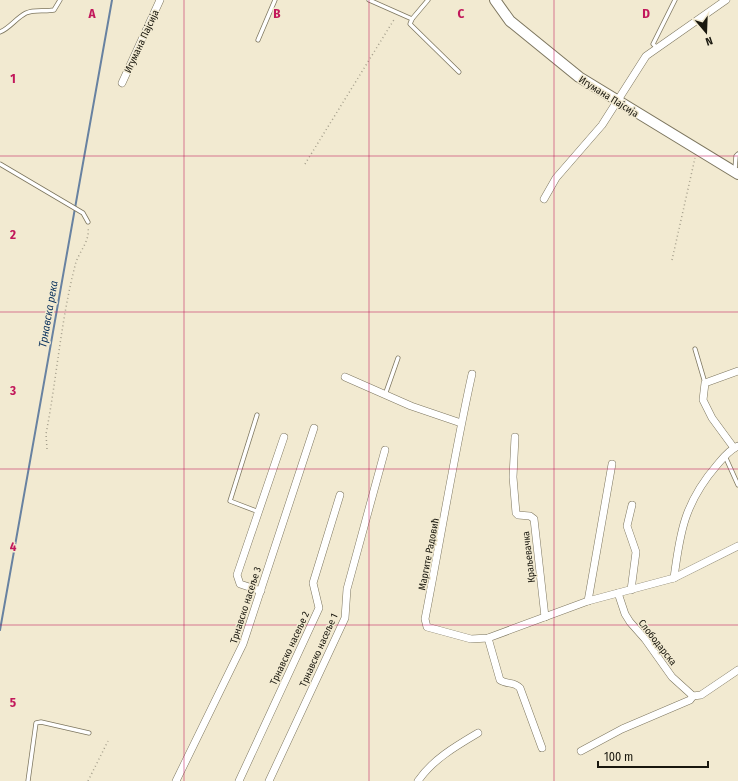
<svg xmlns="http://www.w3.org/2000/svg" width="738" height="781" viewBox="0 0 738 781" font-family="'Fira Sans Condensed',sans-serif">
<rect width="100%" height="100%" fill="#f2ead1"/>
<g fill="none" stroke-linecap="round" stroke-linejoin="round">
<!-- stream -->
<polyline stroke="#6882a1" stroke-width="2" points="0,630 112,0"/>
<defs>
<g id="lane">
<polyline points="369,0 412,19 428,0"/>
<polyline points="412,19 410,24 459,72"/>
<path d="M0,32c10,-4 16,-14 26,-19 9,-4 19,-1 28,-3l6,-10"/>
<polyline points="258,40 275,0"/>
<polyline points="657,48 653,44 675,0"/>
<polyline points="0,164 83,213 88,222"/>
<polyline points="735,169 736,156 738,154"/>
<polyline points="695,349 705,383"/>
<polyline points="385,395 398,358"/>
<polyline points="257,415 230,501 259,512"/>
<polyline points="725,456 738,485"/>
<polyline points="28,781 36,723 41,722 89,733"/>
</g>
<g id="street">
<polyline points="122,83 160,0"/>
<polyline points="544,199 556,178 602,125 646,56 726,0"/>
<path d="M472,374c-18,81 -31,163 -47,245l2,8 44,12 17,-1 100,-37 86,-23c6,-47 11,-76 43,-113 6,-7 12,-15 21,-19"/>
<polyline points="345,377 411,406 461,423"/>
<polyline points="515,437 513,477 516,513 518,515 530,516 534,519 545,617"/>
<polyline points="734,448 712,418 703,400 705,383 738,371"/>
<polyline points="674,578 738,546"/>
<polyline points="631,590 636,552 627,526 632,505"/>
<polyline points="261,591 240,584 237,575 284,437"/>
<polyline points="618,593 625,614 630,622 645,639 672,677 693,696"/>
<polyline points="588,601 612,464"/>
<path d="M488,638l12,42c7,5 14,1 20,8l22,60"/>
<polyline points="693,696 701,695 738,670"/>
<polyline points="581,751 622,729 690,700 693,696"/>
<polyline points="176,781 243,644 314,428"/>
<polyline points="239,781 319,608 313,583 340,495"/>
<polyline points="269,781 345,618 347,589 385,450"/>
<path d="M418,781c14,-21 38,-35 60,-48"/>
</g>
<polyline id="secondary" points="495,0 510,21 579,77 738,174"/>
</defs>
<!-- lane casing -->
<use href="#lane" stroke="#7d765f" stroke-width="5"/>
<!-- street casing -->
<use href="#street" stroke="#7d765f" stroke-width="8"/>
<!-- secondary casing -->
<use href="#secondary" stroke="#7d765f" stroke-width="12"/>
<!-- path -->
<g stroke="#a59f8c" stroke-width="1.5" stroke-dasharray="1 3" stroke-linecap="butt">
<polyline points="305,164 395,18"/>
<polyline points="672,260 695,158"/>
<path d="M47,449l-1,-15c11,-57 15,-116 30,-172 4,-11 14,-22 12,-34"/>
<polyline points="88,781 108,741"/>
</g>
<!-- lane -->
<use href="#lane" stroke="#fff" stroke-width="3.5"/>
<!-- street -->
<use href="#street" stroke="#fff" stroke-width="7"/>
<!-- secondary -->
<use href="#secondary" stroke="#fff" stroke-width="10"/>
</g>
<!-- grid -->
<path fill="none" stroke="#c2185b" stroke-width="1" stroke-opacity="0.55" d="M184,0v781M369,0v781M554,0v781M0,156h738M0,312h738M0,469h738M0,625h738"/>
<g text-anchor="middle" stroke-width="3" stroke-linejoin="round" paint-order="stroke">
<!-- street labels -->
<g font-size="10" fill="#19170e" stroke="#f2ead1">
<text transform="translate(141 41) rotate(-65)" y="4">Игумана Пајсија</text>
<text transform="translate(609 96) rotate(32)" y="4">Игумана Пајсија</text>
<text transform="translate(428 554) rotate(-79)" y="4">Маргите Радовић</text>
<text transform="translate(528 557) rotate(-97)" y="4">Краљевачка</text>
<text transform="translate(245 605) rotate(-72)" y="4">Трнавско насеље 3</text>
<text transform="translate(658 642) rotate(52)" y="4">Слободарска</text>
<text transform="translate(289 648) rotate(-65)" y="4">Трнавско насеље 2</text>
<text transform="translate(318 650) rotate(-66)" y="4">Трнавско насеље 1</text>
</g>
<!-- water labels -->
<g font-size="11" font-style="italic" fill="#09315d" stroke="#f2ead1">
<text transform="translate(48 314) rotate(-80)" y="4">Трнавска река</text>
</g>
</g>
<g font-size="13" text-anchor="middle" font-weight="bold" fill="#c2185b" stroke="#f2ead1" stroke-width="3" stroke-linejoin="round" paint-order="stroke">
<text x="92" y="18">A</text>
<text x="277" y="18">B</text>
<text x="461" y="18">C</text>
<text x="646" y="18">D</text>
<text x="13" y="83">1</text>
<text x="13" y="239">2</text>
<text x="13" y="395">3</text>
<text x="13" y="551">4</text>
<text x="13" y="707">5</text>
</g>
<!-- north arrow -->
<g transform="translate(706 32) rotate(161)" stroke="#f2ead1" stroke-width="3" paint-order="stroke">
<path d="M0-3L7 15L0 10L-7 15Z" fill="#19170e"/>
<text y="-6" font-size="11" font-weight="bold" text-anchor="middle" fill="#19170e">N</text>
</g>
<!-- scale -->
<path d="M598 761v6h110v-6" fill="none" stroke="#19170e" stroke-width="2"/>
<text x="604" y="761" font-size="12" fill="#19170e" stroke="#f2ead1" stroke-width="3" paint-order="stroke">100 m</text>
</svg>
